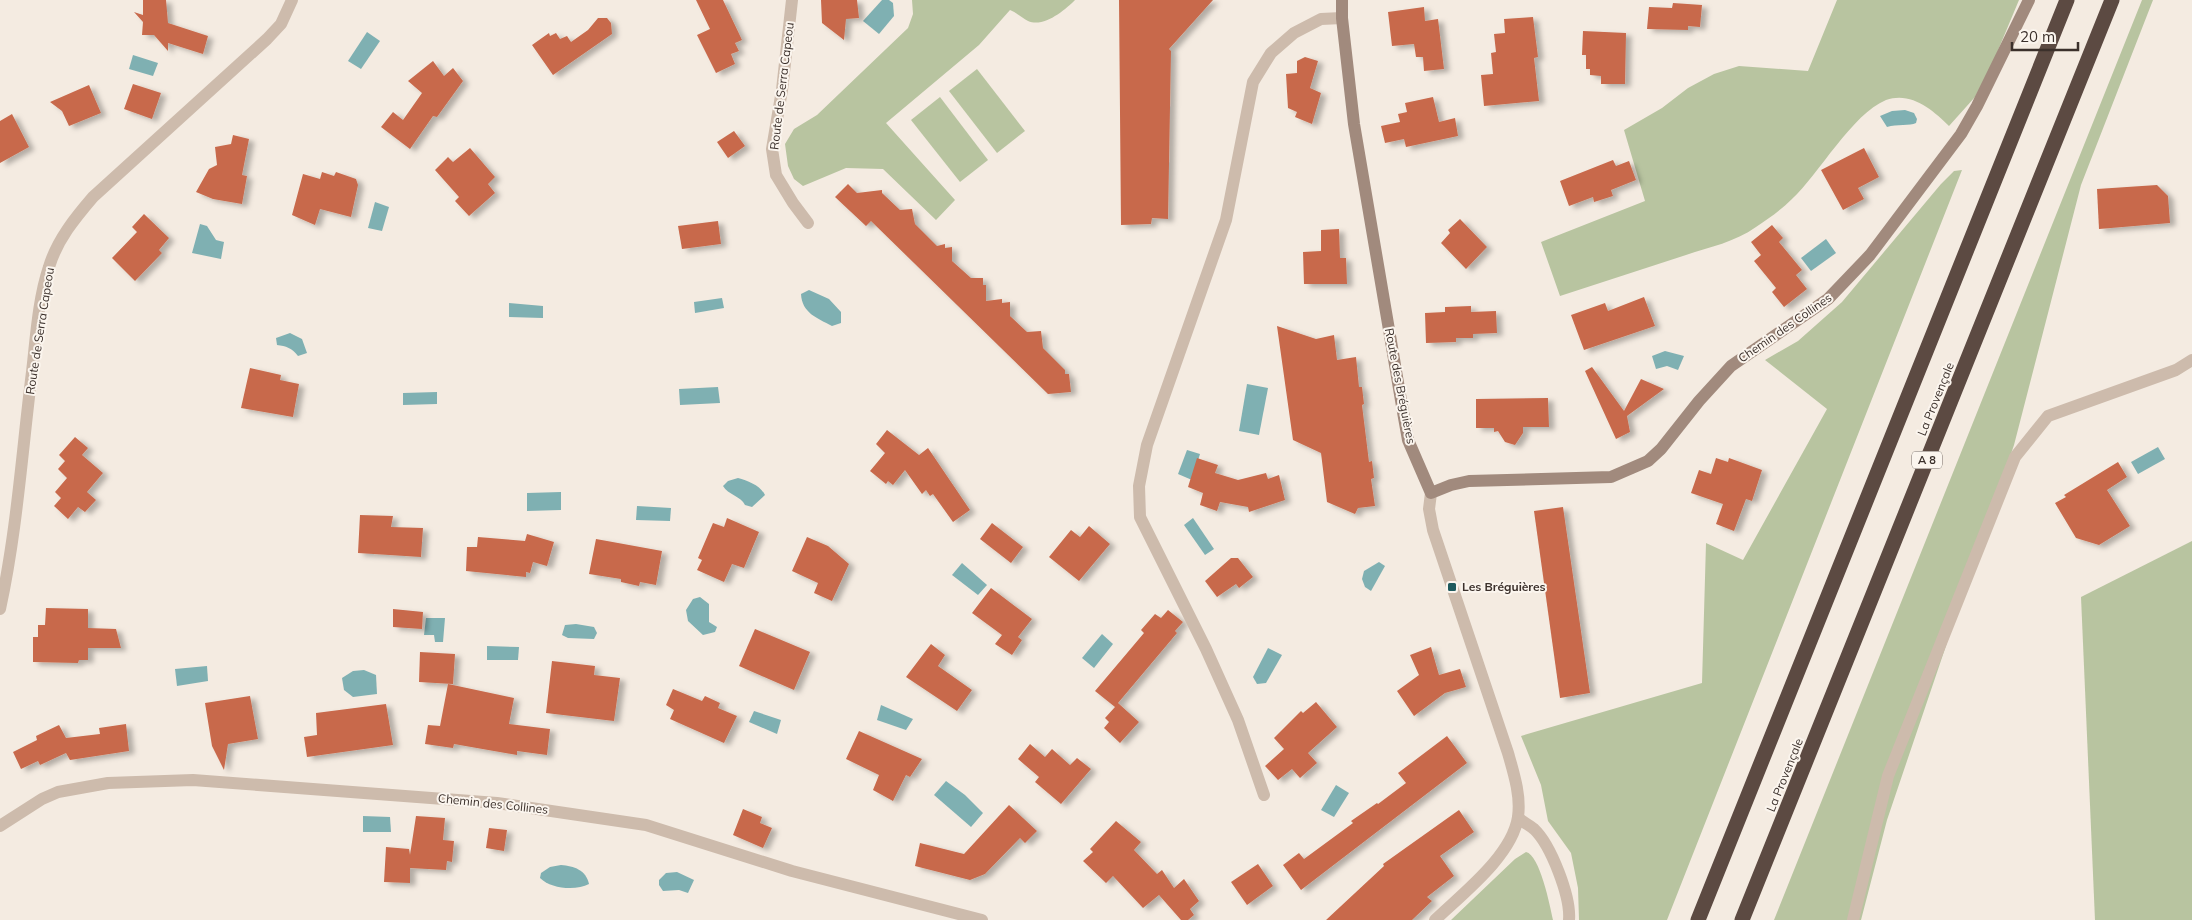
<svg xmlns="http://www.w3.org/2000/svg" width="2192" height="920" viewBox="0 0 2192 920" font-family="Mulish,sans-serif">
<defs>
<filter id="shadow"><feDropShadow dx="5.5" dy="3" stdDeviation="2.5" flood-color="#0004"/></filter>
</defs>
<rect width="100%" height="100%" fill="#f4ebe1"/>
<!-- green -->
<g fill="#b8c4a0">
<path d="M912,0h163c-10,10 -31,28 -47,21 -6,-3 -11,-8 -18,-11l-31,35 -93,78 69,77 -19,20 -53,-51 -37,-1 -43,18 -9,-7 -6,-13 -3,-22 9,-15 23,-14 91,-87 5,-14z"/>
<path d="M1837,0h182l-28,67 -16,30 -26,29c-16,-16 -38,-35 -63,-26 -34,14 -67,74 -94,99 -10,10 -24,20 -36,28 -21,15 -46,20 -70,28 -42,14 -84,27 -126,41l-19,-54 104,-41 -21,-71 38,-22 26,-20 26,-14 25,-8 69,5z"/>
<polygon points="2142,0 2153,0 2081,185 2014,445 1887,820 1861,920 1774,920"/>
<polygon points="977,69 1025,131 997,153 949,91"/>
<polygon points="940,97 988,160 960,182 911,120"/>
<polygon points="1962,170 1667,920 1579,920 1578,888 1571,853 1548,821 1541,785 1521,736 1702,683 1706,543 1743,560 1827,409 1765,360 1798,341 1842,302 1941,184 1954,171"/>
<polygon points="2192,541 2192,920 2095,920 2081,597"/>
<path d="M1526,852c14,3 24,54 27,68h-102l64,-61z"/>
</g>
<!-- water -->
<g fill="#7fb0b2">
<polygon points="882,0 889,0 893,3 894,16 879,34 863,21"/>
<polygon points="367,32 380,41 361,69 348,61"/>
<polygon points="133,55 158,63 153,76 129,69"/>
<path d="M1905,110l9,3 3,6 -1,4c-6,3 -19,1 -29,4l-7,-11 12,-5z"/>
<polygon points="375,202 389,207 382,231 368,228"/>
<polygon points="200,224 207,226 216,240 224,242 221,259 192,253"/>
<polygon points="1826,239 1836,253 1811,271 1801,258"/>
<path d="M809,290l20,9 12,13v11l-9,3c-15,-8 -30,-13 -31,-32z"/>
<polygon points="722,298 724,308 695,313 694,302"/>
<polygon points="509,303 543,306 543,318 509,317"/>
<path d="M290,333l12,6 5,14 -9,3c-6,-8 -12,-10 -21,-11l-1,-7z"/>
<polygon points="1665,351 1684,356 1678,370 1667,366 1656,369 1652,356"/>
<polygon points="1247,384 1268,388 1259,435 1239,431"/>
<polygon points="718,387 720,403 680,405 679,389"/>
<polygon points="437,392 437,404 403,405 403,393"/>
<polygon points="2158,447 2165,459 2138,474 2131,462"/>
<polygon points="1187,450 1200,454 1192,480 1178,474"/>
<path d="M738,478c10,3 22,7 27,17l-13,12 -7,-2c-4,-9 -17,-10 -22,-19l5,-5z"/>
<polygon points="561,492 561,510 527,511 527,493"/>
<polygon points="637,506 671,508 670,521 636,520"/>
<polygon points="1193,518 1214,549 1205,555 1184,525"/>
<polygon points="1379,562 1385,566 1371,591 1365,587 1362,579 1364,571"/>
<polygon points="962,563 987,585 978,595 952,575"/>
<polygon points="700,597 709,604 709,622 717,627 715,632 703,635 688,621 686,610 693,599"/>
<polygon points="426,618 445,618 443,642 435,642 434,635 424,635"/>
<polygon points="576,624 594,627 597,633 594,639 568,638 562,635 565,625"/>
<polygon points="1102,634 1113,644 1094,668 1082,658"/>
<polygon points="487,646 519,647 518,660 487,660"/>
<polygon points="1268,648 1282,655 1266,683 1257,684 1253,677"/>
<polygon points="207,666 208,681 177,686 175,669"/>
<polygon points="364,670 376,675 377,694 353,697 344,690 342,678 353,671"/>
<polygon points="881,705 913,719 906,730 877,720"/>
<polygon points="754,711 781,720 777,734 749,722"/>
<polygon points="946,781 965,795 983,813 971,827 934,795"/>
<polygon points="1336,785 1349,793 1334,817 1321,810"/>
<polygon points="363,816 390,817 391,832 363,832"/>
<path d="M561,865c13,1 25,5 28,19 -13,7 -38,5 -49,-6l1,-5 9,-6z"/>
<polygon points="677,872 694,880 688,893 679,890 663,891 659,885 659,880 666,873"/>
</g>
<!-- building -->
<g fill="#c8694b" filter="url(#shadow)">
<polygon points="143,0 166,0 168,23 208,36 203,54 168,43 168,51 154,35 142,35 143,22 134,12 143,15"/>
<polygon points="696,0 723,0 742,40 735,43 739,51 731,54 735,64 716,73 697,35 710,29"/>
<polygon points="821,0 857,0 859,18 846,19 844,40 822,23"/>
<polygon points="1119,0 1213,0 1169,49 1171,51 1168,219 1152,218 1151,224 1121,225"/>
<polygon points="1673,3 1702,5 1700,27 1688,26 1688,30 1647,29 1649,7 1672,8"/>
<polygon points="1424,7 1425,21 1438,19 1444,69 1424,71 1423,57 1416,57 1414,44 1392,46 1388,12"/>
<polygon points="1533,17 1538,57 1534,58 1539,101 1484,106 1481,75 1493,74 1491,53 1496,52 1494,34 1505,33 1504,19"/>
<polygon points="598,18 607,18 611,23 612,34 553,75 532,45 549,33 550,36 556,33 560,39 567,36 571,42 588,30"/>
<polygon points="1583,31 1626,33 1625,84 1601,84 1601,76 1590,75 1590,69 1586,69 1586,55 1582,55"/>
<polygon points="1305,57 1318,61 1310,88 1321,93 1312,124 1295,117 1297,112 1288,108 1286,74 1297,73 1297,61"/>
<polygon points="433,61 444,76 453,68 463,81 437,117 433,116 410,149 381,127 393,112 403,120 422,93 408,81"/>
<polygon points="133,84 161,93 152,119 124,109"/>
<polygon points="89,85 101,113 69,126 62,111 50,102"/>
<polygon points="1433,97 1439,122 1455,118 1458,136 1406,147 1404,139 1385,143 1381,126 1400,122 1398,114 1407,112 1405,103"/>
<polygon points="12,114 29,147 0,163 0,121"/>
<polygon points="734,131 745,146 728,158 717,142"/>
<polygon points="233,135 249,139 242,175 247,176 242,204 213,199 196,192 209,169 217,165 215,147 231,144"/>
<polygon points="470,148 495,177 488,184 495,193 469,216 455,201 459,197 435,170 448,157 453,162"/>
<polygon points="1864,148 1879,177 1858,188 1864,199 1843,210 1821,170"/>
<polygon points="1613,160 1616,166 1629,161 1636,180 1611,190 1613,196 1594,202 1593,197 1569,206 1560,181"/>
<polygon points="322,172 334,176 336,172 356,179 358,185 351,217 320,209 315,225 292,215 303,174 320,179"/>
<polygon points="848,184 857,193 882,190 882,193 900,210 912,209 915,224 937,246 945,244 945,248 952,247 952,261 971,278 983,278 983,285 986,285 986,301 1002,299 1002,303 1010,302 1010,316 1027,332 1041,331 1043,348 1065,370 1065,374 1069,374 1071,392 1048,394 871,221 866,226 835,197"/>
<polygon points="2157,185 2168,196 2170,223 2099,229 2097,189"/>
<polygon points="144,214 169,238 159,250 162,253 135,281 112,258 137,232 132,227"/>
<polygon points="1460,219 1487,247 1466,269 1441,243 1450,233 1448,230"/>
<polygon points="718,221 721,244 682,249 678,226"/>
<polygon points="1772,225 1783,238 1779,242 1802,270 1796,275 1807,289 1784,307 1772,292 1776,288 1754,261 1761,255 1751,242"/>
<polygon points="1339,229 1340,258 1346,258 1347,284 1304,284 1303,252 1321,251 1321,230"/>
<polygon points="1644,297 1655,326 1584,350 1571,315 1605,303 1608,311"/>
<polygon points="1471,306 1471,312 1496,311 1497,333 1473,334 1473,338 1456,338 1456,342 1426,343 1425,313 1445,312 1445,307"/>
<polygon points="1277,326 1316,339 1334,335 1337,360 1356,357 1359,387 1362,387 1364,404 1362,405 1369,462 1372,461 1374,478 1371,479 1375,506 1358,508 1355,514 1327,502 1321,453 1293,440"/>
<polygon points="1592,367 1624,411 1641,379 1664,389 1627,416 1630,432 1616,439 1585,371"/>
<polygon points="250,368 281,375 280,380 299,384 293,417 241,408"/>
<polygon points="1548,398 1549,427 1523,427 1523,433 1515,445 1505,442 1498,431 1494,432 1494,428 1476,428 1476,399"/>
<polygon points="887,430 919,455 928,448 970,510 953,522 933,494 930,496 926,490 922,494 905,470 893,485 888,481 886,484 870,471 885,453 876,444"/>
<polygon points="75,437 88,448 82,455 103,473 87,492 96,500 85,512 78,507 68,519 54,506 61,498 55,492 67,478 58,469 65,461 59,455"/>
<polygon points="1197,458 1218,465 1215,473 1238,480 1266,473 1268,479 1279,475 1285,500 1249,512 1248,507 1220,502 1217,511 1200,505 1203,493 1188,487"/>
<polygon points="1716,458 1728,462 1729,458 1762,470 1752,501 1746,499 1734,531 1716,524 1723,504 1691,493 1699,470 1711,474"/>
<polygon points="2118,462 2127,477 2107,490 2130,526 2099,545 2076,538 2055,503 2066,497 2064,495"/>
<polygon points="1563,507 1590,693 1560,698 1534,511"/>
<polygon points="360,515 393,516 391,527 423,528 421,557 358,553"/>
<polygon points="727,518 759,532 744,568 732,564 724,582 697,570 702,560 698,558 713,523 724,527"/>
<polygon points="992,523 1023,547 1011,563 980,539"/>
<polygon points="1089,526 1110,544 1079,581 1049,557 1071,530 1080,537"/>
<polygon points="527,534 554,542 547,566 533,562 530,573 526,572 526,577 466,571 467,547 477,547 478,537 525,541"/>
<polygon points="807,537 828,546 849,564 832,601 814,593 818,583 792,571"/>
<polygon points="596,539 662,551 656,585 640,582 639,586 621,582 621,579 589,574"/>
<polygon points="1231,558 1238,558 1253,577 1239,588 1236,584 1217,597 1205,581"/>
<polygon points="991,588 1032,619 1018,637 1022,640 1012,655 995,644 1002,635 972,613"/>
<polygon points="46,608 88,609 88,628 116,629 121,648 88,648 88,660 79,660 78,663 33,662 33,637 38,637 38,625 45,625"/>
<polygon points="393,609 423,612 422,629 393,627"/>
<polygon points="1168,610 1183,622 1175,631 1177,633 1118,703 1139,722 1120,743 1104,728 1109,722 1105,718 1115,707 1095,691 1144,633 1141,630 1155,614 1161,618"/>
<polygon points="755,629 810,652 794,690 739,666"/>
<polygon points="931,644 945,655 938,666 972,690 957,711 906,677"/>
<polygon points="1431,647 1439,675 1460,669 1466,687 1445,693 1414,716 1397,691 1419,675 1410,655"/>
<polygon points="420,652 455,654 453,684 419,682"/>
<polygon points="552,661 595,666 594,675 620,678 614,721 546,713"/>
<polygon points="448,684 514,698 509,724 550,729 547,755 517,751 517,755 454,744 453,748 425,744 428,725 440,726"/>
<polygon points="673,689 702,701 705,696 720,703 718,708 737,716 724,743 670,719 674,710 666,705"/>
<polygon points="250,696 258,739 228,744 224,770 212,746 205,703"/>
<polygon points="1316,702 1337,727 1308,753 1317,763 1300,778 1292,769 1278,780 1265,766 1284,749 1274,738 1301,711 1303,713"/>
<polygon points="386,704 393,745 307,757 304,737 317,735 316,713"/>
<polygon points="126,724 129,751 70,760 66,753 40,765 38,761 21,769 13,752 37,740 36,736 59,725 66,738 100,734 99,728"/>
<polygon points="859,731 922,759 910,777 906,775 893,801 873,790 879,775 846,759"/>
<polygon points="1447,736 1467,763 1301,890 1283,865 1299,853 1304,859 1353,823 1351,821 1377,803 1378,804 1406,783 1398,773"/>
<polygon points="1030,744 1045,757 1052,749 1070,765 1077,758 1091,769 1061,804 1035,782 1039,777 1018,759"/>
<polygon points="1009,805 1037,831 1025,843 1020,838 985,874 970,880 915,866 920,843 964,854"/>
<polygon points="743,809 762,817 760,823 772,828 763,848 733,835"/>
<polygon points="1459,810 1474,832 1440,856 1454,876 1427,897 1432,901 1412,920 1326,920 1384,866 1383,864"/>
<polygon points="416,816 445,818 443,840 454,841 452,862 447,861 446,870 410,868 410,883 384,882 386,847 409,849 410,855"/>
<polygon points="1116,821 1141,842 1134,850 1157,874 1162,870 1174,888 1184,879 1199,901 1190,909 1194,915 1188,920 1181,920 1159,895 1143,908 1113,876 1106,883 1083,861 1093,852 1090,849"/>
<polygon points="489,828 507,830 504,851 486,848"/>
<polygon points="1258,864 1273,886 1247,905 1231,882"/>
</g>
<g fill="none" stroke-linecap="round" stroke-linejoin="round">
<!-- street -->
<g stroke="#cdbbac" stroke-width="12">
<polyline points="792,0 782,90 772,149 776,175 793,203 808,223"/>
<path d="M1431,493l-2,16 4,21 75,223c6,21 13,43 10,64 -6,39 -56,77 -83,103"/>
<path d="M0,609c17,-78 22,-158 32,-237 4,-34 6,-72 17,-105 8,-27 26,-49 44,-70l174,-158 14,-15 11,-24"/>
<polyline points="1264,795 1238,720 1206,649 1140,517 1139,486 1147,445 1226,220 1253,82 1271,53 1294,33 1321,19 1342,18"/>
<path d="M1518,818c5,4 11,7 16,11 17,16 37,68 35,91"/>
<polyline points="0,826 42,799 58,792 108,783 193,780 497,803 646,825 792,871 982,920"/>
<polyline points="1853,920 1888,776 2015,457 2048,416 2176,370 2192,360"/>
</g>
<!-- secondary -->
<polyline stroke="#a18a7d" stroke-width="12" points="1342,0 1342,18 1354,124 1403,412 1408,440 1431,493 1451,485 1469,481 1611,477 1648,461 1661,449 1699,401 1731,366 1828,299 1870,255 1961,134 1977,106 2029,0"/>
<!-- highway -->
<g stroke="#5c4a42" stroke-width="15">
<polyline points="1698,920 2067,0"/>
<polyline points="1742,920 2112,0"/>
</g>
</g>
<!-- markers -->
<rect fill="#1f5a5e" stroke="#fbf5ee" stroke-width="2" x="1447" y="582" width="10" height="10" rx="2.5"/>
<g text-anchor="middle" stroke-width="4" stroke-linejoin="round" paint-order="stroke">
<!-- shield labels -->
<rect fill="#fbf5ee" stroke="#756b66" stroke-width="1" x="1912" y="451.5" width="30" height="17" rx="4"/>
<g font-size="11" font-weight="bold" fill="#3b302b">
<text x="1927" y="464">A 8</text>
</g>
<!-- street labels -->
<g font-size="12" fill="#3b302b" stroke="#fbf5ee">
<text transform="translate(782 86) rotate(-83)" y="4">Route de Serra Capeou</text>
<text transform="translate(1785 328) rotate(-35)" y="4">Chemin des Collines</text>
<text transform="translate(40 331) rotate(-81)" y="4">Route de Serra Capeou</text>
<text transform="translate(1400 386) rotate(79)" y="4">Route des Bréguières</text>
<text transform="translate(1936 399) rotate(-68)" y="4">La Provençale</text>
<text transform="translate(1785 775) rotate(-68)" y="4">La Provençale</text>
<text transform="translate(493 804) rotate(6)" y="4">Chemin des Collines</text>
</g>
<!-- poi labels -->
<g font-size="12" font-weight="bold" fill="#3b302b" stroke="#fbf5ee" text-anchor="start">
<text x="1462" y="591">Les Bréguières</text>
</g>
</g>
<!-- scale -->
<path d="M2012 42v8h66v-8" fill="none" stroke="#3b302b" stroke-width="2.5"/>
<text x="2020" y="42" font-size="15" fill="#3b302b" stroke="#fbf5ee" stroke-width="4" paint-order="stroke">20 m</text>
</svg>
